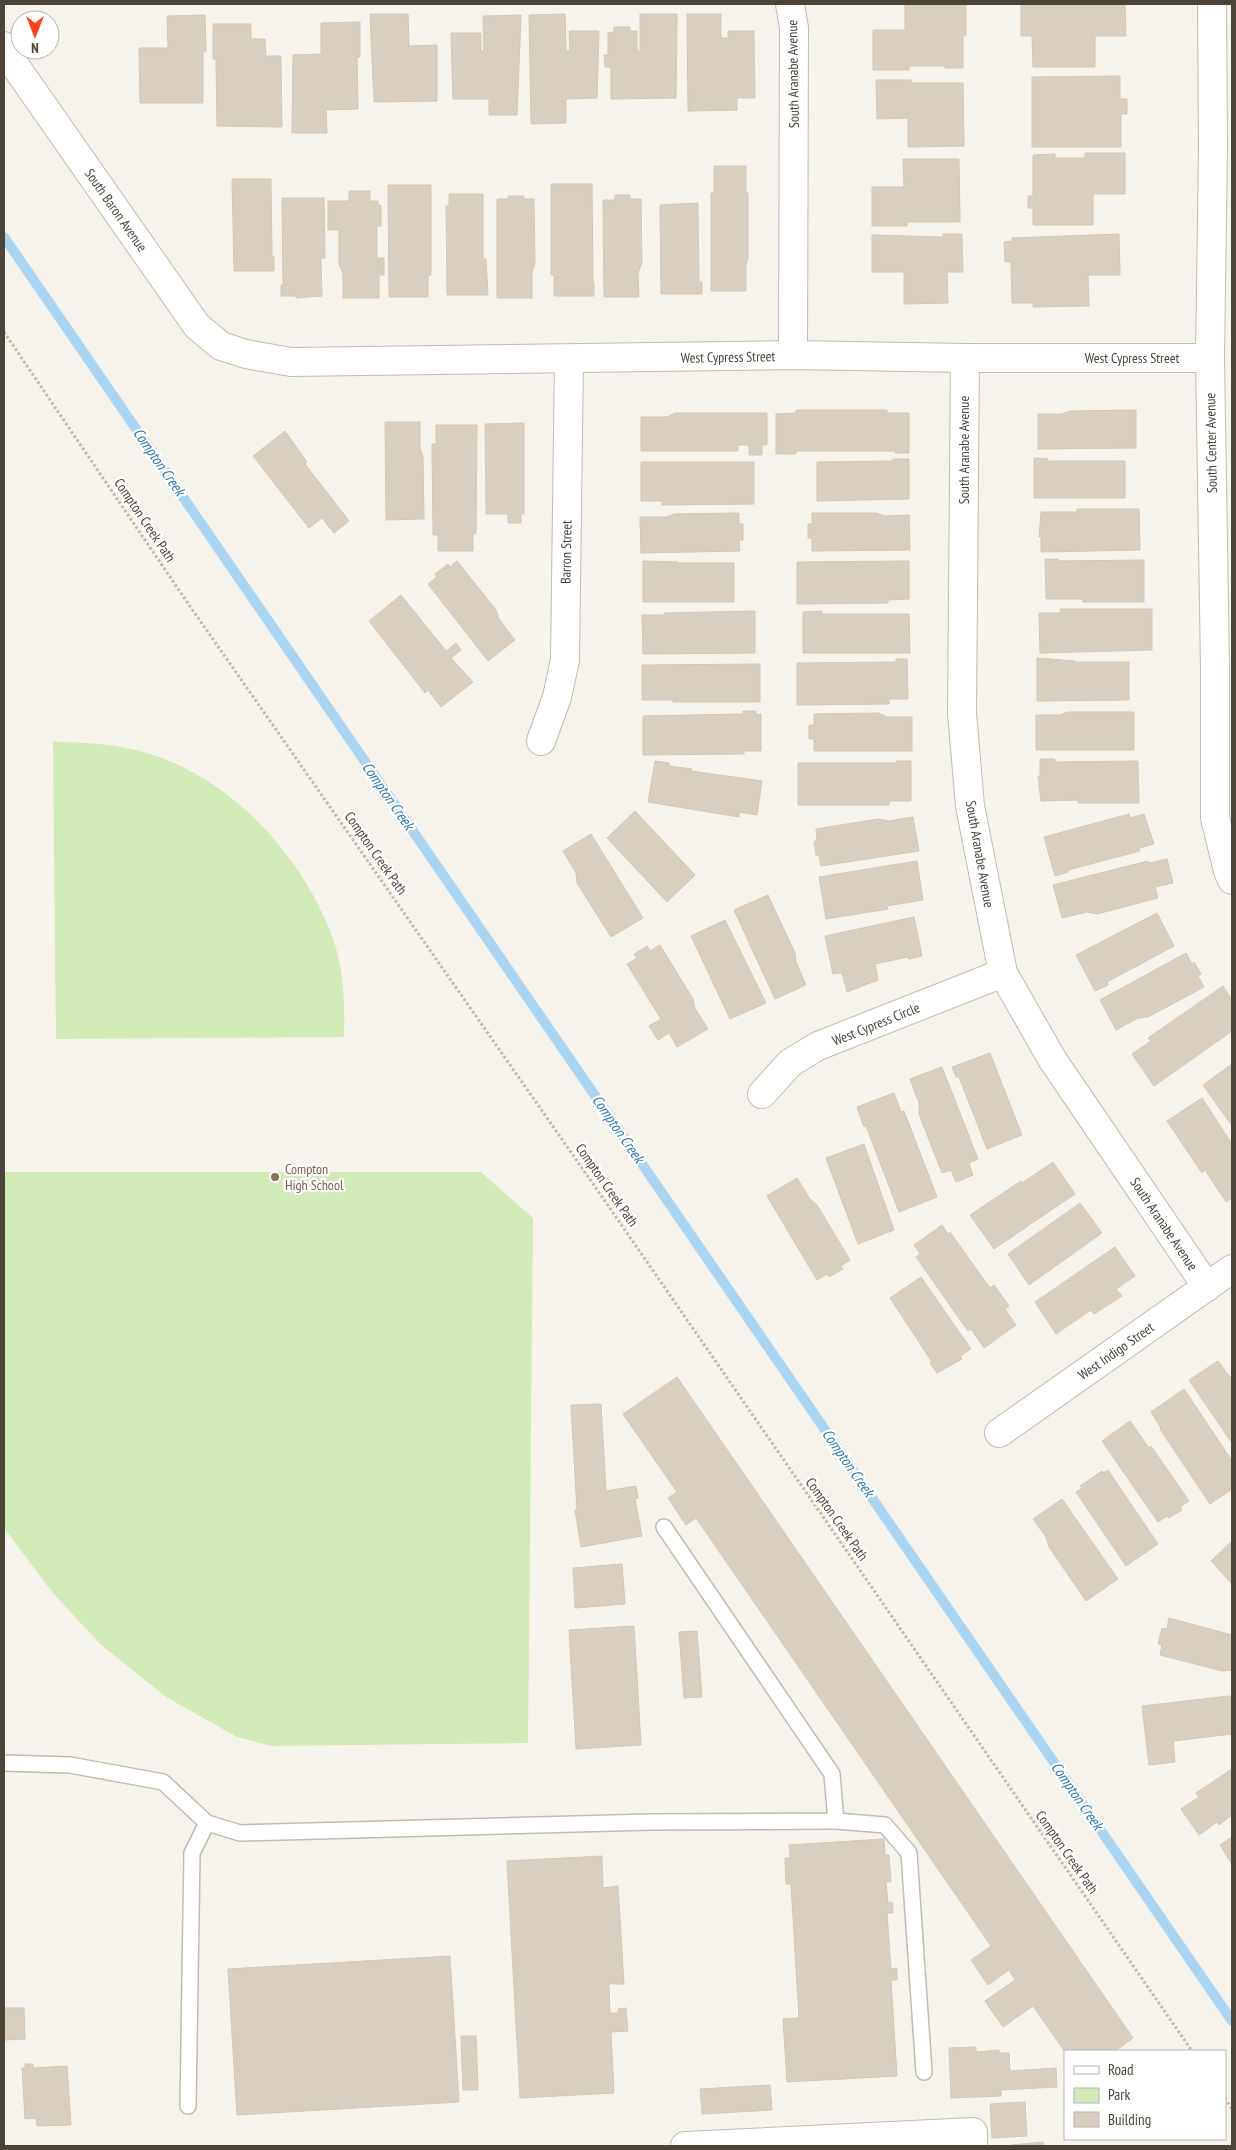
<svg xmlns="http://www.w3.org/2000/svg" width="1236" height="2150" viewBox="0 0 1236 2150" font-family="'PT Sans Narrow',sans-serif">
<rect width="100%" height="100%" fill="#f6f3ec"/>
<!-- green -->
<g fill="#d2eab5">
<path d="M53,742c32,0 66,2 97,12 82,25 153,103 182,182 12,32 13,67 12,101l-288,2z"/>
<polygon points="4,1172 481,1172 533,1218 528,1743 271,1746 237,1737 166,1697 101,1645 53,1593 4,1528"/>
</g>
<g fill="none" stroke-linecap="round" stroke-linejoin="round">
<!-- stream -->
<polyline stroke="#a9d4f2" stroke-width="10" points="4,237 1232,2021"/>
</g>
<!-- building -->
<g fill="#d8cfc1" stroke="#d3c7b4">
<polygon points="905,4 966,4 966,35 963,35 963,68 945,68 945,66 909,66 909,70 873,70 873,30 905,30"/>
<polygon points="1021,4 1125,4 1126,36 1095,36 1095,67 1033,67 1032,36 1021,36"/>
<polygon points="370,14 408,14 409,46 437,45 437,101 374,102"/>
<polygon points="565,14 566,51 570,51 569,31 599,31 597,98 566,99 566,123 531,124 529,15"/>
<polygon points="640,14 677,14 676,98 611,99 611,67 605,67 604,55 608,55 608,33 614,32 614,27 630,27 630,31 637,31 637,51 640,51"/>
<polygon points="687,14 721,14 721,38 728,38 728,31 754,31 755,98 737,98 737,110 688,111"/>
<polygon points="205,15 206,51 203,51 203,103 140,103 139,48 168,48 167,16"/>
<polygon points="521,15 517,115 489,115 489,99 453,99 451,33 481,33 481,51 484,51 483,16"/>
<polygon points="360,22 360,57 357,57 358,109 326,110 327,133 292,133 293,55 321,54 321,23"/>
<polygon points="213,24 251,24 251,39 265,39 266,56 281,56 282,127 217,126 216,59 213,59"/>
<polygon points="1120,76 1120,99 1127,99 1127,114 1121,114 1121,147 1032,147 1032,77"/>
<polygon points="876,80 911,80 911,83 963,83 964,146 908,147 908,118 877,119"/>
<polygon points="1085,153 1125,153 1125,194 1093,194 1093,225 1033,225 1033,208 1028,208 1028,196 1033,196 1033,155 1055,154 1055,158 1085,158"/>
<polygon points="903,159 959,159 960,222 907,222 907,226 872,226 872,187 904,187"/>
<polygon points="714,166 746,166 746,193 748,193 748,257 746,265 746,291 711,291 711,193 714,193"/>
<polygon points="232,179 271,179 272,257 274,257 274,271 234,271"/>
<polygon points="551,184 592,184 593,282 594,282 594,296 554,296 554,275 551,275"/>
<polygon points="388,185 431,185 431,275 428,275 428,297 389,297"/>
<polygon points="349,191 370,191 370,201 378,201 378,205 381,205 381,226 377,226 377,258 384,258 384,275 379,275 379,298 343,298 343,274 339,264 339,230 328,230 328,201 349,201"/>
<polygon points="449,194 483,194 483,259 486,259 488,295 447,295 446,206 449,206"/>
<polygon points="615,195 630,195 630,199 641,199 642,262 638,273 639,297 604,297 603,200 615,200"/>
<polygon points="508,196 524,196 524,199 534,199 535,263 532,273 532,298 497,298 497,199 508,199"/>
<polygon points="282,198 324,198 325,258 321,258 322,296 296,298 296,296 281,296 281,285 283,285"/>
<polygon points="698,203 699,282 702,282 702,294 661,294 660,205"/>
<polygon points="943,234 962,234 963,272 947,272 948,303 904,304 904,272 872,272 872,235 943,237"/>
<polygon points="1119,234 1120,275 1088,275 1089,306 1033,307 1033,303 1012,303 1011,262 1005,262 1004,242 1012,241 1012,238"/>
<polygon points="796,410 887,410 887,413 909,413 909,453 895,453 895,451 796,451 796,454 776,454 776,414 796,413"/>
<polygon points="1136,410 1136,448 1038,449 1038,414 1061,414 1071,411"/>
<polygon points="675,413 767,413 767,445 762,445 762,455 749,455 749,445 738,445 738,451 641,451 641,417 667,417"/>
<polygon points="385,422 420,422 420,449 423,456 424,519 386,520"/>
<polygon points="524,423 524,514 521,514 521,523 508,523 508,514 486,514 485,424"/>
<polygon points="436,425 477,425 476,534 473,534 473,551 438,551 438,535 433,535 432,444 436,444"/>
<polygon points="285,431 307,462 305,464 349,521 334,533 322,518 309,528 253,456"/>
<polygon points="1034,458 1048,459 1048,461 1125,461 1125,498 1034,498"/>
<polygon points="893,459 909,459 909,499 817,501 817,462 893,461"/>
<polygon points="641,462 754,462 754,504 662,505 662,501 641,501"/>
<polygon points="1077,509 1139,509 1140,550 1041,552 1041,537 1039,537 1041,512 1077,512"/>
<polygon points="739,513 739,524 743,524 743,540 739,540 740,551 641,553 640,517 666,517 674,514"/>
<polygon points="812,513 876,513 885,516 909,515 910,550 812,551 812,538 808,538 808,524 812,524"/>
<polygon points="1045,559 1058,559 1058,561 1144,560 1144,602 1083,602 1082,599 1046,599"/>
<polygon points="457,561 496,610 499,619 515,640 488,661 428,584 437,577 435,574 448,564 450,567"/>
<polygon points="643,561 678,562 678,563 734,563 734,602 643,602"/>
<polygon points="909,561 909,599 888,600 888,603 797,604 797,562"/>
<polygon points="401,595 446,651 456,643 461,650 451,658 473,682 441,707 428,690 425,693 369,621"/>
<polygon points="1060,609 1152,609 1152,650 1040,653 1039,613 1061,613"/>
<polygon points="755,611 755,653 643,654 642,615 664,615 664,613"/>
<polygon points="822,611 822,614 909,614 910,653 803,653 803,612"/>
<polygon points="1037,658 1075,661 1075,662 1129,662 1129,700 1037,701"/>
<polygon points="896,659 907,659 908,699 889,699 889,704 797,705 797,663 896,662"/>
<polygon points="760,664 760,702 673,702 673,700 642,700 642,665"/>
<polygon points="743,711 756,711 756,715 761,714 761,751 744,751 744,754 643,755 643,716 743,714"/>
<polygon points="1067,712 1134,712 1134,750 1036,750 1036,715 1060,715"/>
<polygon points="878,713 887,717 912,717 912,751 814,751 814,739 809,739 809,725 814,725 814,714"/>
<polygon points="1040,759 1055,759 1055,762 1138,761 1139,803 1078,803 1078,800 1041,801 1038,776 1040,776"/>
<polygon points="655,761 669,763 669,766 692,769 691,771 762,781 757,815 739,812 739,817 648,802"/>
<polygon points="896,761 911,761 911,801 889,801 889,805 798,805 798,763 896,763"/>
<polygon points="635,811 695,875 667,902 607,838"/>
<polygon points="1129,814 1130,818 1144,814 1154,844 1139,848 1140,851 1068,870 1068,872 1055,876 1044,837"/>
<polygon points="913,817 919,851 821,866 819,855 816,855 814,841 817,841 816,829 878,819 889,821"/>
<polygon points="591,834 643,918 611,937 577,883 576,873 563,851"/>
<polygon points="1167,859 1173,883 1155,887 1158,898 1097,914 1087,912 1062,918 1053,885 1148,861 1149,863"/>
<polygon points="917,861 923,900 887,906 888,909 826,919 819,877"/>
<polygon points="768,895 795,953 796,962 806,985 775,999 734,910"/>
<polygon points="1157,913 1174,946 1107,982 1108,985 1095,991 1076,955"/>
<polygon points="914,917 922,956 909,959 908,957 875,964 878,980 847,992 842,973 833,974 825,936"/>
<polygon points="725,920 766,1003 730,1019 691,936"/>
<polygon points="660,945 693,999 695,1008 708,1029 677,1047 669,1033 658,1040 649,1026 661,1019 627,964 637,958 634,954 647,946 650,951"/>
<polygon points="1186,953 1192,964 1194,962 1201,974 1198,976 1204,987 1148,1017 1138,1018 1116,1030 1100,1000"/>
<polygon points="1223,986 1232,1000 1232,1031 1154,1086 1132,1054 1151,1041 1148,1038"/>
<polygon points="990,1053 1022,1135 987,1149 959,1077 956,1077 952,1067"/>
<polygon points="1232,1064 1232,1126 1203,1085"/>
<polygon points="942,1067 978,1159 969,1163 973,1175 956,1182 951,1170 942,1173 919,1114 919,1103 910,1079"/>
<polygon points="894,1093 901,1112 904,1111 937,1197 899,1212 866,1126 864,1127 857,1107"/>
<polygon points="1202,1098 1232,1144 1232,1198 1226,1202 1205,1170 1202,1173 1167,1121"/>
<polygon points="864,1144 894,1230 858,1244 826,1158"/>
<polygon points="1053,1162 1075,1194 994,1249 970,1215 1021,1181 1022,1183"/>
<polygon points="797,1178 810,1199 817,1205 850,1260 841,1266 843,1269 829,1277 827,1274 817,1280 767,1196"/>
<polygon points="1080,1203 1102,1233 1029,1285 1008,1254"/>
<polygon points="942,1225 948,1234 950,1232 990,1288 994,1285 1009,1306 1005,1309 1016,1325 984,1348 971,1329 968,1331 916,1257 920,1254 914,1245"/>
<polygon points="1115,1247 1135,1276 1116,1289 1122,1296 1094,1314 1091,1310 1056,1334 1035,1302"/>
<polygon points="921,1277 971,1349 960,1356 962,1359 937,1373 930,1363 932,1362 890,1298"/>
<polygon points="1218,1361 1232,1380 1232,1443 1189,1380"/>
<polygon points="677,1377 1133,2038 1115,2051 1065,2052 1033,2006 1003,2027 985,2001 1015,1980 1009,1970 988,1985 971,1960 991,1946 696,1518 686,1525 668,1498 677,1492 623,1414"/>
<polygon points="1184,1389 1232,1461 1232,1489 1210,1504 1160,1429 1161,1428 1151,1412"/>
<polygon points="601,1404 606,1491 636,1486 638,1498 635,1499 642,1536 581,1547 575,1510 577,1510 571,1405"/>
<polygon points="1130,1421 1149,1448 1151,1446 1189,1501 1180,1507 1182,1510 1169,1518 1167,1516 1158,1522 1102,1441"/>
<polygon points="1108,1470 1158,1544 1126,1566 1076,1492 1082,1488 1080,1486 1102,1471 1103,1473"/>
<polygon points="1062,1499 1118,1579 1086,1601 1049,1547 1046,1537 1033,1519"/>
<polygon points="1232,1541 1232,1584 1211,1561"/>
<polygon points="622,1564 625,1604 575,1608 573,1568"/>
<polygon points="1169,1618 1232,1635 1232,1670 1222,1671 1160,1655 1162,1645 1158,1644 1162,1628 1167,1629"/>
<polygon points="634,1626 641,1745 576,1749 569,1630"/>
<polygon points="697,1631 702,1697 684,1698 679,1632"/>
<polygon points="1229,1696 1232,1697 1232,1734 1173,1741 1175,1762 1149,1765 1142,1706"/>
<polygon points="1232,1769 1232,1815 1219,1825 1217,1822 1199,1835 1181,1809 1199,1797 1196,1793"/>
<polygon points="1232,1837 1232,1864 1220,1845"/>
<polygon points="884,1839 885,1855 889,1855 891,1882 886,1882 888,1903 892,1902 893,1913 887,1913 891,1969 897,1968 897,1980 891,1980 897,2076 787,2082 783,2019 799,2018 791,1884 786,1884 785,1858 790,1858 789,1845"/>
<polygon points="602,1856 603,1888 618,1886 624,1984 609,1984 610,2013 618,2013 618,2009 626,2008 628,2031 611,2032 614,2093 520,2098 507,1861"/>
<polygon points="450,1956 459,2102 237,2115 228,1969"/>
<polygon points="4,2008 24,2008 25,2039 4,2040"/>
<polygon points="461,2036 476,2036 478,2090 463,2090"/>
<polygon points="976,2047 976,2052 999,2050 999,2053 1009,2053 1010,2071 1056,2068 1057,2087 1001,2090 1001,2096 951,2098 949,2048"/>
<polygon points="25,2064 33,2064 33,2068 67,2066 71,2125 37,2126 36,2118 25,2119 22,2068 25,2068"/>
<polygon points="770,2085 772,2110 702,2114 700,2089"/>
<polygon points="1025,2102 1027,2136 992,2138 990,2104"/>
<polygon points="1043,2142 1044,2146 1011,2146 1011,2145"/>
</g>
<g fill="none" stroke-linecap="round" stroke-linejoin="round">
<defs>
<g id="lane">
<polyline points="4,1763 70,1765 163,1782 207,1823 240,1833 651,1822 836,1821 832,1774 664,1527"/>
<polyline points="836,1821 885,1825 909,1853 924,2072"/>
<polyline points="188,2106 192,1853 207,1823"/>
</g>
<g id="street">
<polyline points="790,4 794,28 793,355"/>
<polyline points="1212,4 1213,147 1210,358 1215,668 1215,818 1228,871 1232,880"/>
<polyline points="4,46 9,57 197,326 221,346 246,354 291,362 793,355 965,358 1210,358"/>
<polyline points="965,358 962,713 970,806 1003,973 1052,1059 1207,1287"/>
<polyline points="541,741 557,697 565,660 569,359"/>
<polyline points="762,1094 790,1063 818,1046 1003,973"/>
<polyline points="999,1433 1232,1269"/>
<polyline points="685,2146 973,2132 973,2146"/>
</g>
</defs>
<!-- lane casing -->
<use href="#lane" stroke="#c2bbae" stroke-width="18"/>
<!-- street casing -->
<use href="#street" stroke="#c2bbae" stroke-width="30"/>
<!-- path -->
<g stroke="#c4b79f" stroke-width="3" stroke-dasharray="2.5 2.5" stroke-linecap="butt">
<polyline points="4,332 187,602 598,1191 1192,2051"/>
<polyline points="1225,2098 1232,2109"/>
</g>
<!-- lane -->
<use href="#lane" stroke="#fff" stroke-width="15"/>
<!-- street -->
<use href="#street" stroke="#fff" stroke-width="28"/>
</g>
<!-- markers -->
<circle fill="#8d6e63" stroke="#fff" stroke-width="2" cx="275" cy="1177" r="5"/>
<g text-anchor="middle" stroke-width="4.5" stroke-linejoin="round" paint-order="stroke">
<!-- street labels -->
<g font-size="14" fill="#4b4439" stroke="#fff">
<text transform="translate(793 74) rotate(-91)" y="5">South Aranabe Avenue</text>
<text transform="translate(116 210) rotate(55)" y="5">South Baron Avenue</text>
<text transform="translate(728 357) rotate(-1)" y="5">West Cypress Street</text>
<text x="1132" y="363">West Cypress Street</text>
<text transform="translate(1211 443) rotate(-91)" y="5">South Center Avenue</text>
<text transform="translate(964 450) rotate(-90)" y="5">South Aranabe Avenue</text>
<text transform="translate(145 520) rotate(56)" y="5">Compton Creek Path</text>
<text transform="translate(566 552) rotate(-89)" y="5">Barron Street</text>
<text transform="translate(376 853) rotate(55)" y="5">Compton Creek Path</text>
<text transform="translate(980 854) rotate(80)" y="5">South Aranabe Avenue</text>
<text transform="translate(876 1024) rotate(-22)" y="5">West Cypress Circle</text>
<text transform="translate(607 1185) rotate(55)" y="5">Compton Creek Path</text>
<text transform="translate(1164 1224) rotate(56)" y="5">South Aranabe Avenue</text>
<text transform="translate(1116 1351) rotate(-35)" y="5">West Indigo Street</text>
<text transform="translate(837 1519) rotate(55)" y="5">Compton Creek Path</text>
<text transform="translate(1067 1852) rotate(55)" y="5">Compton Creek Path</text>
</g>
<!-- education labels -->
<g font-size="14" fill="#785e54" stroke="#fff" text-anchor="start">
<text x="285" y="1174">Compton<tspan x="285" dy="16">High School</tspan></text>
</g>
<!-- water labels -->
<g font-size="15" font-style="italic" fill="#2e7ab2" stroke="#fff">
<text transform="translate(159 462) rotate(55)" y="5">Compton Creek</text>
<text transform="translate(388 796) rotate(55)" y="5">Compton Creek</text>
<text transform="translate(618 1129) rotate(55)" y="5">Compton Creek</text>
<text transform="translate(848 1463) rotate(55)" y="5">Compton Creek</text>
<text transform="translate(1077 1796) rotate(55)" y="5">Compton Creek</text>
</g>
</g>
<!-- border -->
<rect width="1236" height="2150" fill="none" stroke="#4b4439" stroke-width="10"/>
<!-- legend -->
<rect x="1064" y="2050" width="162" height="90" fill="#ffffff" stroke="#b7b4b0"/>
<rect x="1074" y="2066" width="25" height="8" fill="#ffffff" stroke="#b7b4b0"/>
<text x="1108" y="2075" font-size="15" fill="#4b4439">Road</text>
<rect x="1074" y="2088" width="25" height="15" fill="#d2eab5" stroke="#b7b4b0"/>
<text x="1108" y="2100" font-size="15" fill="#4b4439">Park</text>
<rect x="1074" y="2112" width="25" height="15" fill="#d8cfc1" stroke="#b7b4b0"/>
<text x="1108" y="2125" font-size="15" fill="#4b4439">Building</text>
<!-- north arrow -->
<g transform="translate(35 35) rotate(180)"><circle r="24" fill="#ffffff" stroke="#b7b4b0"/>
<path d="M0-4L9 19L0 12L-9 19Z" fill="#fc3f1d"/>
<text y="-8" font-size="14" font-weight="bold" text-anchor="middle" fill="#4b4439">N</text>
</g>
</svg>
